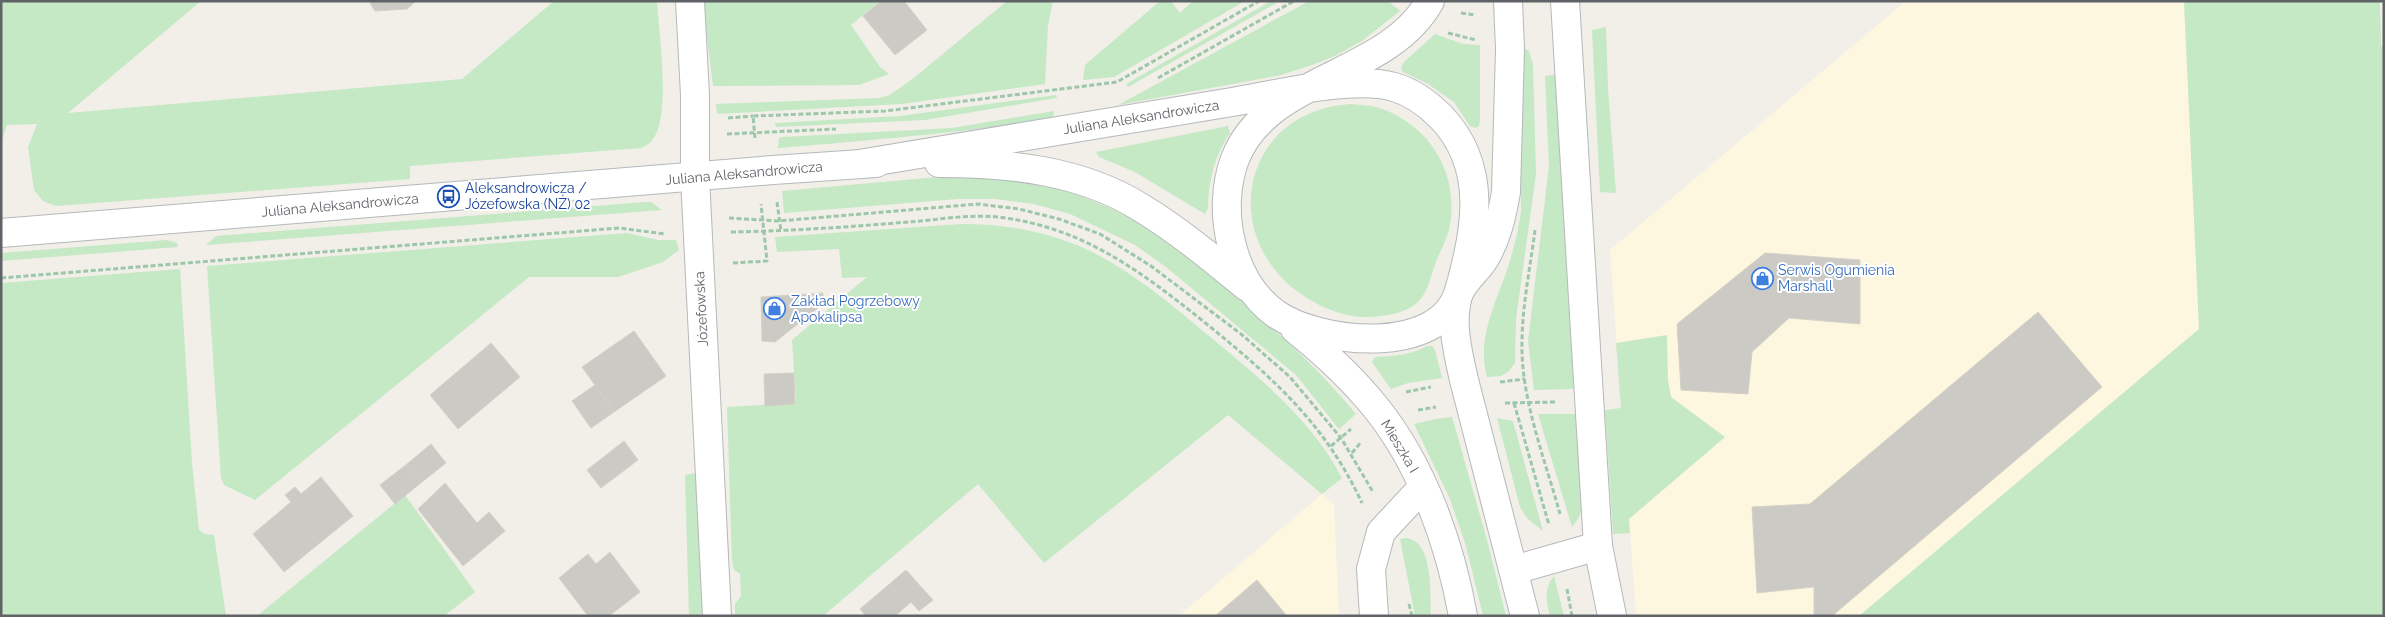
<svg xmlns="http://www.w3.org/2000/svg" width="2385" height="617" viewBox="0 0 2385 617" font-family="Raleway,sans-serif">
<rect width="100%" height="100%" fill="#f1efe8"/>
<!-- commercial -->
<g fill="#fef7e0">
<polygon points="1906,1 2184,1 2199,329 1859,616 1636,616 1610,250"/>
<polygon points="1322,494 1334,504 1339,616 1179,616"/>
</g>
<!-- green -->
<g fill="#c5e8c5">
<path d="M1,1h200l-133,112 394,-34 92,-78h103c2,32 13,108 -2,135 -3,6 -8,9 -14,12l-231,18v13l-354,27 -13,-5 -9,-11 -6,-43 9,-23 -30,1 -6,18z"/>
<polygon points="705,1 880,1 851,25 880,67 889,74 859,85 713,86 705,21"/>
<polygon points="1007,1 1053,1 1048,25 1045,84 902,104 717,114 716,104 879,98 890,95 915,77"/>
<polygon points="1160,1 1171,1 1180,13 1193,1 1245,1 1114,77 1083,80 1085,65"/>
<polygon points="1271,1 1280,1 1128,87 1126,84"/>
<polygon points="1309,1 1388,1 1400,11 1362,41 1335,56 1312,65 1281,75 1118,105"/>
<polygon points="2184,1 2380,1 2381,46 2384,47 2384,616 1859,616 2199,329"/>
<polygon points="1606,27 1608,89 1616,193 1600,192 1592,30"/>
<polygon points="1435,34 1463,44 1480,45 1480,120 1479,126 1475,128 1470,126 1454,102 1428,84 1403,72 1401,67 1404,62"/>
<path d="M1519,45l10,6 4,14 3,109 -20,145 -1,44 -6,8 -8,5 -14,1c-11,-39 10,-76 22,-113 5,-18 10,-35 12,-53z"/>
<polygon points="1555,75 1574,389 1534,390 1528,341 1549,166 1545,76"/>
<polygon points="1056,95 1057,98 925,120 776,127 775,123 900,116"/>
<path d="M1350,104c8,1 18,1 26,3 54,16 85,68 73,123 -3,11 -9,21 -13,32 -5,13 -8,31 -19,41 -12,10 -30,13 -46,14 -23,1 -45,-7 -64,-19 -91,-57 -68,-186 43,-194z"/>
<path d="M1054,111l-1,6c-91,17 -183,23 -275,31l1,-10 3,-1 170,-9z"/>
<path d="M1228,126l2,7c-15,21 -22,49 -22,75l-3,6 -70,-42 -36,-15 -3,-5z"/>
<path d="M971,174c50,5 98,14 143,36 43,21 81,52 118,83 45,38 87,76 124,121l-17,15 -43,-54 -130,-108 -31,-22 -65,-31 -36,-10 -39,-5h-37l-174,14 -2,-22z"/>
<polygon points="645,202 651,202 662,210 206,245 216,236"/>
<path d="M961,224c43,0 85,7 125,25 44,21 80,51 117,82 52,43 108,87 139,147l-20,16 -94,-79 -184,148 -66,-79 -155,132h-88v-12l6,-8 -1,-22 -6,-4 -2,-9 -5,-154 69,-4 -4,-63 75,-63 -25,1 -3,-29 -62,3 -2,-15z"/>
<polygon points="627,233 658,240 676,240 679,250 663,262 618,277 529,277 255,500 224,485 221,478 207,266"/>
<polygon points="167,240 177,243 178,247 1,261 1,253"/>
<polygon points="180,269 192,463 199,530 205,534 214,535 226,616 1,616 1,283"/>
<polygon points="1667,335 1668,379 1671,397 1725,437 1629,519 1630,533 1613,534 1605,410 1621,408 1616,343"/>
<path d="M1427,346h5l3,4 7,28 -34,5 -17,6 -19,-27 3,-5c19,-1 36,-2 52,-11z"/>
<polygon points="1538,414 1576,414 1582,509 1578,519 1572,527"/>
<polygon points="1452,417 1487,540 1506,616 1483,616 1466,546 1450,499 1414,424 1435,419"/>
<polygon points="1497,418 1513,421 1543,531 1527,518 1520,507"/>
<polygon points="696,473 704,616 689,616 685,475"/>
<polygon points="405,495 475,592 444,616 257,616"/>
<path d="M1406,538c28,3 24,57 25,78h-16l-15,-77z"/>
<path d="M1554,576l10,40h-14c-4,-15 -6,-28 4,-40z"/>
</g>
<!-- building -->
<g fill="#cccac5" stroke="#d6d1c6">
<polygon points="373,1 416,1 407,9 375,11 370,3"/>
<polygon points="881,1 904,1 927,30 895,55 863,16"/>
<polygon points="1765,253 1860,260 1860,324 1789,318 1752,352 1748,394 1681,390 1677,324"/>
<polygon points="823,293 823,304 775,342 762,341 761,297"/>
<polygon points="2038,312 2102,387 1832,616 1814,616 1814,587 1757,593 1752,507 1810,504"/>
<polygon points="634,331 666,376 614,412 582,367"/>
<polygon points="491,343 520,377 458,429 430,395"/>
<polygon points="794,373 795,404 765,406 764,374"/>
<polygon points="595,385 614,412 591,428 572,401"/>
<polygon points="624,441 638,460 601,488 587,470"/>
<polygon points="431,444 446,463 422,482 407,464"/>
<polygon points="407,464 422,482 395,504 380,485"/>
<polygon points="321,477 353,516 284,572 253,534 291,502 285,495 295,487 301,494"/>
<polygon points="445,483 477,523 489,512 505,531 463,566 418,509"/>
<polygon points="610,552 640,592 609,616 588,616 559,578 588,554 596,564"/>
<polygon points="906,570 933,600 919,611 911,602 895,616 866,616 860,609"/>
<polygon points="1257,580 1287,616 1215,616"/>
</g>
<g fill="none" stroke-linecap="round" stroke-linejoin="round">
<defs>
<g id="minor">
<polyline points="690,1 695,95 695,177 717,616"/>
<path d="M1508,1l2,48 -4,143c-4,23 -9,46 -21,66 -7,12 -23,24 -27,38 -8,27 0,57 6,84l61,236"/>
<polyline points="1565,1 1598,546"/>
<path d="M939,163c70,0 141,7 201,44 38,23 73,52 107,80"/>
<path d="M859,164c124,-21 248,-42 373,-62 42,-7 122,-27 162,-15 18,5 34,17 47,30 48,50 35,115 18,174 -19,66 -139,53 -183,23 -46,-33 -60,-105 -41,-155 32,-83 153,-82 195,-158"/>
<polyline points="1,233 773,170 876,163"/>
<path d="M1295,329c30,24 58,50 82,80 46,58 73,135 86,207"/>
<polyline points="1514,570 1598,546 1612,616"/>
<polyline points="1374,616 1371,569 1381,532 1423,487"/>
</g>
</defs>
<!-- minor casing -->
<use href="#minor" stroke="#b5b8bc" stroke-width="30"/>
<!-- path -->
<g stroke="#9cc7a9" stroke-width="3" stroke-dasharray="5 2.5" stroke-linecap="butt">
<polyline points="1461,13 1475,15"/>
<polyline points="1448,33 1476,40"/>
<polyline points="1158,78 1294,1"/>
<polyline points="728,118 753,116"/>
<polyline points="727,134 836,129"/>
<polyline points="755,138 753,116 885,111 1117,82 1259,1"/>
<polyline points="777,202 781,231"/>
<polyline points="729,218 779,221 978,204 1019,209 1059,219 1100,234 1151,266 1241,334 1290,377 1341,438 1373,492"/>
<path d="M1535,230c-5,40 -14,81 -13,121 1,53 24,112 38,163"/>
<path d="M731,232c59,-1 118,-5 177,-10 29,-2 60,-8 90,-5 84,10 141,53 205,104 68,55 122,102 159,182"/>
<polyline points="733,263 767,261 761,204"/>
<polyline points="1,278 619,228 665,234"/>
<polyline points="1500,382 1525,379"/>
<polyline points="1406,392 1431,387"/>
<polyline points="1505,403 1556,402"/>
<polyline points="1514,403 1549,525"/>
<polyline points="1418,410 1436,407"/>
<polyline points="1331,446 1351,429"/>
<polyline points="1352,453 1361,442"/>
<polyline points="1567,589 1572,616"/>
<polyline points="1409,604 1412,616"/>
</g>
<!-- minor -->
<use href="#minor" stroke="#fff" stroke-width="28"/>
</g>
<!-- icons -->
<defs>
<symbol id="bus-ring" viewBox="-11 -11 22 22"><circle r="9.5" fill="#fff" stroke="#1a4fb4" stroke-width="1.5"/><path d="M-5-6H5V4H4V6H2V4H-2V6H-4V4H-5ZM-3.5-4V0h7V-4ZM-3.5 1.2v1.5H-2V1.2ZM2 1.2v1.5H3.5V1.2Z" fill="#1a4fb4"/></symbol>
<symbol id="shop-ring" viewBox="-11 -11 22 22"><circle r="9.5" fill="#fff" stroke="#3f7fe0" stroke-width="1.5"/><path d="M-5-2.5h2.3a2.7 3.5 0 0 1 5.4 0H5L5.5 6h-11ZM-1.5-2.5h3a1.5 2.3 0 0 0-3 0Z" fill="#3f7fe0"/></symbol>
</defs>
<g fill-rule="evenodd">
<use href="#bus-ring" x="436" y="184" width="25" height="25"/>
<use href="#shop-ring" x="1750" y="266" width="25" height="25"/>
<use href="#shop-ring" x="762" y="296" width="25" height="25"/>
</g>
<g text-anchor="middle" stroke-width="4" stroke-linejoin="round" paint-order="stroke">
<!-- street labels -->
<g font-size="14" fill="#5f6368" stroke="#fff">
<text transform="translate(1141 117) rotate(-9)" y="5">Juliana Aleksandrowicza</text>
<text transform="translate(744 173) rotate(-5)" y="5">Juliana Aleksandrowicza</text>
<text transform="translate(340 205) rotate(-5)" y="5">Juliana Aleksandrowicza</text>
<text transform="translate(701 309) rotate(-93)" y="5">Józefowska</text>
<text transform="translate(1400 446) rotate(59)" y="5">Mieszka I</text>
</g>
<!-- transit labels -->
<g font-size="14" fill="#164399" stroke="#fff" text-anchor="start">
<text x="465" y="193">Aleksandrowicza /<tspan x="465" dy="16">Józefowska (NŻ) 02</tspan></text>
</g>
<!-- shop labels -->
<g font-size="14" fill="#366cbe" stroke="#fff" text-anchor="start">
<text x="1778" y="275">Serwis Ogumienia<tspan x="1778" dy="16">Marshall</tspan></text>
<text x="791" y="306">Zakład Pogrzebowy<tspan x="791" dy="16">Apokalipsa</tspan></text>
</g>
</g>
<!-- border -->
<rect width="2385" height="617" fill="none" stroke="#5f6368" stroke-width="5"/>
</svg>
